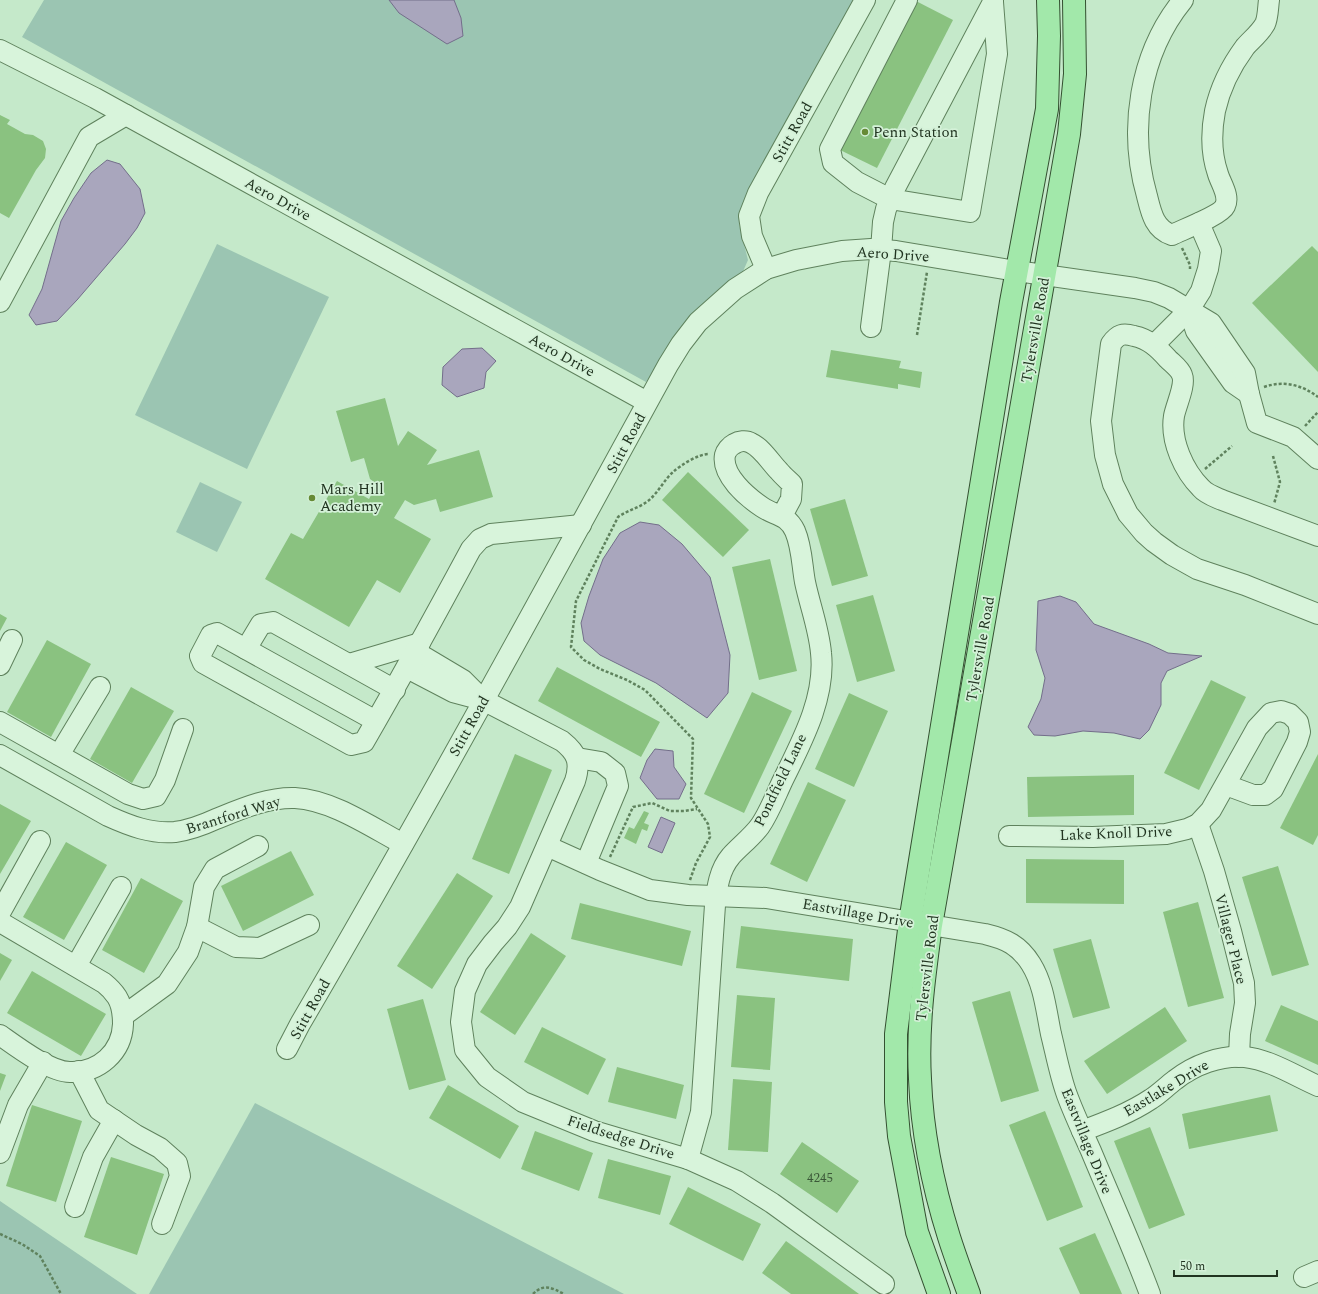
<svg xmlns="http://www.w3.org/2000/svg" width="1318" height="1294" viewBox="0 0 1318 1294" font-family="Spectral,serif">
<rect width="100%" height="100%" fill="#c5e9ca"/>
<!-- green -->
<g fill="#9bc5b2">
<polygon points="44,0 857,0 739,224 748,260 741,276 689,317 646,382 22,37"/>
<polygon points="217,244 329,297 247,469 135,415"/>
<polygon points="200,482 242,502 217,552 176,532"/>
<polygon points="255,1103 624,1294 149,1294"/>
<polygon points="0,1201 137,1294 0,1294"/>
</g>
<!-- water -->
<g fill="#a9a6bd" stroke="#736e8a">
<polygon points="389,0 454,0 461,18 463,36 447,44 399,13"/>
<polygon points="107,160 120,164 140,189 145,213 137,228 125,244 77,300 57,321 36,325 29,315 42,289 61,221 74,198 91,173"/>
<polygon points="482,348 496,361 486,372 484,388 457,397 442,385 443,367 462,349"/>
<polygon points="640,522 659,525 682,544 710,577 730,655 728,693 707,718 656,683 600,655 584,641 581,623 589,596 603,559 620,533"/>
<polygon points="1060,596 1076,602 1094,624 1149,644 1168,653 1202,656 1167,671 1161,683 1161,705 1149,730 1140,739 1114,733 1083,731 1055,736 1034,735 1028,727 1041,699 1045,678 1036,650 1038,601"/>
<polygon points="655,749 673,751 674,767 686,784 679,799 657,799 640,778 647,760"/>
<polygon points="661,817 675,823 662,853 648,847"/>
</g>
<!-- building -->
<g fill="#8ac280">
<polygon points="914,0 953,20 877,168 838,149"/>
<polygon points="0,115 10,120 7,124 25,134 33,135 43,141 46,149 45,158 36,170 9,218 0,213"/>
<polygon points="1312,246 1318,252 1318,372 1252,303"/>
<polygon points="831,350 901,361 899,368 922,372 920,388 898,384 898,389 826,377"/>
<polygon points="385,398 398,446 408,431 437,450 427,465 479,450 493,497 440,512 436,499 414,505 405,500 394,518 431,539 400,593 377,580 349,627 265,579 291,533 303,539 337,481 369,499 377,484 370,479 364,458 351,462 336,411"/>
<polygon points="688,472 749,530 723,557 662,500"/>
<polygon points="845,499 868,576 832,586 810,509"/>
<polygon points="770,559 797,671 759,680 732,567"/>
<polygon points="873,595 895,671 857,682 836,605"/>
<polygon points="0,614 7,618 0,631"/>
<polygon points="47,640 91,664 51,737 7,712"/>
<polygon points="557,667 660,722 641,757 538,701"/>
<polygon points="1211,680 1246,697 1199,790 1164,773"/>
<polygon points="131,687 174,711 132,783 90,759"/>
<polygon points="752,692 792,711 744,813 704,794"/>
<polygon points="849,693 888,711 854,787 815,769"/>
<polygon points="515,754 552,770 509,874 472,859"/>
<polygon points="1318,754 1318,835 1313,845 1280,828"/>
<polygon points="1134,775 1134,815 1028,817 1027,777"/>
<polygon points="808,782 846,800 807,882 770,864"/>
<polygon points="0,804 31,821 0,874"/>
<polygon points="644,811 649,813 644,823 649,825 647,831 642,829 636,844 624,838 629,827 634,829"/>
<polygon points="66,842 107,865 64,940 23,917"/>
<polygon points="291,851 314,895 243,931 221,886"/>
<polygon points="1026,859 1124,860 1124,904 1026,903"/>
<polygon points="1278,866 1309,965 1272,976 1242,877"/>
<polygon points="457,873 493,896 432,989 397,966"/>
<polygon points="141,878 183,901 144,973 102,950"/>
<polygon points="1198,902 1224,998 1188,1007 1163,912"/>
<polygon points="580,903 691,931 682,966 571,939"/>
<polygon points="741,926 853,939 849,981 736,968"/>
<polygon points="531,933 566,956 515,1035 480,1012"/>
<polygon points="1091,939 1110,1008 1073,1018 1053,949"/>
<polygon points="0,953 12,960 0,981"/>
<polygon points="32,971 106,1014 81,1056 7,1013"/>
<polygon points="1010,991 1039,1091 1001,1102 972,1002"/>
<polygon points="737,995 775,998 770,1070 731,1067"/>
<polygon points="423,999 446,1080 409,1090 387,1009"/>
<polygon points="1281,1005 1318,1021 1318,1065 1265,1041"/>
<polygon points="1165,1007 1187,1041 1107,1094 1084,1061"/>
<polygon points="542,1027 606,1059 588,1095 524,1062"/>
<polygon points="617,1067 684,1085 676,1119 608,1102"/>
<polygon points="0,1073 6,1075 0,1091"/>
<polygon points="733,1079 772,1082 768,1152 728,1150"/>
<polygon points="448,1085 519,1126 500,1159 429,1118"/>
<polygon points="1270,1095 1278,1131 1189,1149 1182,1114"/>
<polygon points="32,1105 82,1121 56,1202 6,1186"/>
<polygon points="1045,1111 1083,1207 1047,1221 1009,1125"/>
<polygon points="1150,1127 1185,1215 1149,1229 1114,1141"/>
<polygon points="535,1131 593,1153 579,1191 521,1169"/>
<polygon points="802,1142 859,1181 837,1213 780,1174"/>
<polygon points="111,1157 164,1174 137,1255 84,1237"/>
<polygon points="608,1159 671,1176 660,1215 598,1198"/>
<polygon points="688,1187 761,1224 743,1261 669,1224"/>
<polygon points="1095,1233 1122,1294 1080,1294 1059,1248"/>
<polygon points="786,1241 859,1294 791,1294 762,1273"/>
</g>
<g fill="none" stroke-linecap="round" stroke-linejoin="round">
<defs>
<g id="minor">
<polyline points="907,0 830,149 833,163 857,182 890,199 970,212 997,54 993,2"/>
<path d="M1183,0c-44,54 -55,130 -36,196 4,16 7,33 25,39 10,-5 49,-20 53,-29 5,-10 -4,-22 -7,-32 -7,-20 -7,-42 -3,-63 5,-23 16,-45 30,-64 6,-7 15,-14 20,-23 3,-6 3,-17 4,-24"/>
<polyline points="0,50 95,98 647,402"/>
<polyline points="766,269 752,236 749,216 758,193 865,0"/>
<polyline points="0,302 89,137 126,115"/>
<polyline points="1189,310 1196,331 1233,383 1249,394"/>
<polyline points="871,327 881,250 883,222 886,209 895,188 993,2"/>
<polyline points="1154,345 1189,310 1201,291 1208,269 1211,251 1199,223"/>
<path d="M1318,536l-96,-36c-7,-3 -16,-6 -21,-12 -17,-17 -31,-47 -27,-72 2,-11 12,-31 8,-41 -2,-6 -9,-11 -14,-16 -10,-11 -19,-20 -34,-23 -11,-3 -16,-2 -23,8l-10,77 4,34 8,29 15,30 16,19 10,9 18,13 25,14 48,16 73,29"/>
<polyline points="246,649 261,624 273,622 395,690"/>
<polyline points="416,652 463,680 483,700"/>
<polyline points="349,664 420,643"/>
<polyline points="0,665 12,640"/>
<path d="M407,668l46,24 30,8 79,41c15,12 19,21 13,40l-55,126 -13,20 -14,16 -16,21 -12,27 -4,31 4,28 22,27 36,25 71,29 94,28 49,22 35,22 112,81"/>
<path d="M376,721l-159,-88 -6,2 -11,21 3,7 148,82 13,-3c37,-64 72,-128 107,-193l9,-10 11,-5 90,-9"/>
<polyline points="0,722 128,794 143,799 156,796 165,780 183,729"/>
<path d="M0,755l108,61c22,10 43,18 67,16 15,-2 28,-7 41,-13 25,-10 52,-22 79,-21 37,2 76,29 108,46"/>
<polyline points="59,755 100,687"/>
<polyline points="577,758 601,762 615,773 618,786 586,863"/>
<polyline points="1198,824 1214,871 1231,931 1244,983 1245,1003 1240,1034 1239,1057"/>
<polyline points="1009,836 1093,837 1166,834 1187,829 1198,824 1211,810 1257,728 1271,713 1281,711 1290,714 1298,722 1300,732 1297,742 1273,789 1265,795 1253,795 1226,785"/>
<path d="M547,846l53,24 50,20 38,5 78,3 18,3 201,33c21,5 34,11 46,30 13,21 15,46 20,70 5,20 9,42 16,61 7,19 16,38 24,56 20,48 41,95 59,143"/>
<polyline points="0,913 40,841"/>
<path d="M0,922l104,61c5,4 9,8 13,14 5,8 6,17 6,27 -1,28 -24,49 -53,48 -20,0 -53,-25 -70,-37"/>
<polyline points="197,927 236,947 260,948 309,925"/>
<polyline points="76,966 121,887"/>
<polyline points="123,1016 167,984 188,952 197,927 204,887 215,869 258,846"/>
<path d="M287,1049l13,-25c127,-217 247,-438 368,-659l13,-21 17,-22 37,-33 31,-20 30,-9 46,-9 29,-2 25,2 120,20 119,17 19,4 15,6 42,25 34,50 4,21 8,29 36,14 25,22"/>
<polyline points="79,1071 99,1110 136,1135 160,1148 177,1163 180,1176 162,1224"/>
<path d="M1082,1131c24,-9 48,-18 69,-32 8,-5 16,-13 24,-19 19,-15 45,-25 70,-23 26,3 50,19 73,29"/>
<polyline points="0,1153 18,1105 43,1062"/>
<path d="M688,1159l13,-47 14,-207c2,-17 4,-35 16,-49 9,-10 21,-19 29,-30 9,-13 15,-29 22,-44 19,-39 44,-84 39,-129 -2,-24 -11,-47 -16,-71 -3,-16 -3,-35 -10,-51 -8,-17 -20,-15 -33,-24 -15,-10 -41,-32 -37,-52 1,-4 5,-9 9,-11 5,-3 12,-4 17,-1 11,5 20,20 28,28 4,5 9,9 13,13l-1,15 -9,17"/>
<polyline points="75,1207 93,1157 114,1120"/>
<polyline points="1304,1277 1318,1271"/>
</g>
<g id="major">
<polyline points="939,1294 917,1232 899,1136 896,1102 896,1034 910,922 1011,302 1047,109 1049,36 1048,0"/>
<path d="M969,1294c-7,-19 -14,-38 -20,-57 -16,-51 -27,-105 -29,-158 -3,-52 4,-102 11,-154l138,-791 6,-60 -1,-74"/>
</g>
</defs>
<!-- minor casing -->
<use href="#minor" stroke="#5f825d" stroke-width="22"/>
<!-- major casing -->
<use href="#major" stroke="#345031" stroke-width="24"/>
<!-- path -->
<g stroke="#5f825d" stroke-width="2.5" stroke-dasharray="3 2" stroke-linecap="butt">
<polyline points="1182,248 1190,265 1190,269"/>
<polyline points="917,335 927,272"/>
<path d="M1264,387c20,-7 38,-2 54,10"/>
<polyline points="1305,426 1318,412"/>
<polyline points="1273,456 1280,482 1274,504"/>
<polyline points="1205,469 1232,446"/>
<polyline points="610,857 633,807 652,803 670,811 684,811 697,809"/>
<path d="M690,880l6,-17 14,-26 -2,-13 -17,-26 2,-59 -48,-49 -18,-10 -27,-11 -16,-9 -13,-13 5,-46 42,-84c10,-7 21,-9 30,-16 10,-8 16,-21 25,-29 8,-7 25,-18 36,-18"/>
<polyline points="0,1234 22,1244 40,1256 61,1294"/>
<path d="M533,1294c11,-11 19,-6 31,0"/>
</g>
<!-- minor -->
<use href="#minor" stroke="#d8f4db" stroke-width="20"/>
<!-- major -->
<use href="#major" stroke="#a2e8aa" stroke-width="22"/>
</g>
<!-- markers -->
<g fill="#668a35" stroke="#d4f1d8" stroke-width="1.5">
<circle cx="865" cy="132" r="4"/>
<circle cx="312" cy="498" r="4"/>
</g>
<g text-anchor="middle" stroke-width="3.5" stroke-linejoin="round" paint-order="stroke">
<!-- number labels -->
<g font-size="13" fill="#3b5838">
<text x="820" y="1182">4245</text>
</g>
<!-- street labels -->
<g font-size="15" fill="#213420" stroke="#d4f1d8">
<text transform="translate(792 132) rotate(-61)" y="5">Stitt Road</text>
<text transform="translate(278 199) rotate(29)" y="5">Aero Drive</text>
<text transform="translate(893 254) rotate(4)" y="5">Aero Drive</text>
<text transform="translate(1035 330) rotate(-80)" y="5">Tylersville Road</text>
<text transform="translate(562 355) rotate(29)" y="5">Aero Drive</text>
<text transform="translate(626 443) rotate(-62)" y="5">Stitt Road</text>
<text transform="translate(980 649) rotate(-80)" y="5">Tylersville Road</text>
<text transform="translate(469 726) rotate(-61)" y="5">Stitt Road</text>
<text transform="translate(780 780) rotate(-64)" y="5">Pondfield Lane</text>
<text transform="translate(233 815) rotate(-17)" y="5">Brantford Way</text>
<text transform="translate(1116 833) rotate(-2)" y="5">Lake Knoll Drive</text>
<text transform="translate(858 913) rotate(10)" y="5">Eastvillage Drive</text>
<text transform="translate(1231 939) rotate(76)" y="5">Villager Place</text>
<text transform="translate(927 968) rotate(-83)" y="5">Tylersville Road</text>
<text transform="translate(310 1009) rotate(-61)" y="5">Stitt Road</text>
<text transform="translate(1166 1088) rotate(-31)" y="5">Eastlake Drive</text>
<text transform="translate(621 1137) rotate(18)" y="5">Fieldsedge Drive</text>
<text transform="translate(1087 1141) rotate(68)" y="5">Eastvillage Drive</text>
</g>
<!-- poi labels -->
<g font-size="15" fill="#213420" stroke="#d4f1d8" text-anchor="start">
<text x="873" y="137">Penn Station</text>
<text x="320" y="494">Mars Hill<tspan x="320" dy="17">Academy</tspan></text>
</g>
</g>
<!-- scale -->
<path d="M1174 1270v6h103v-6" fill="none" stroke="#213420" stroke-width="2"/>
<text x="1180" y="1270" font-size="12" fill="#213420" stroke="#d4f1d8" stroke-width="3" paint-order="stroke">50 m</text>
</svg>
